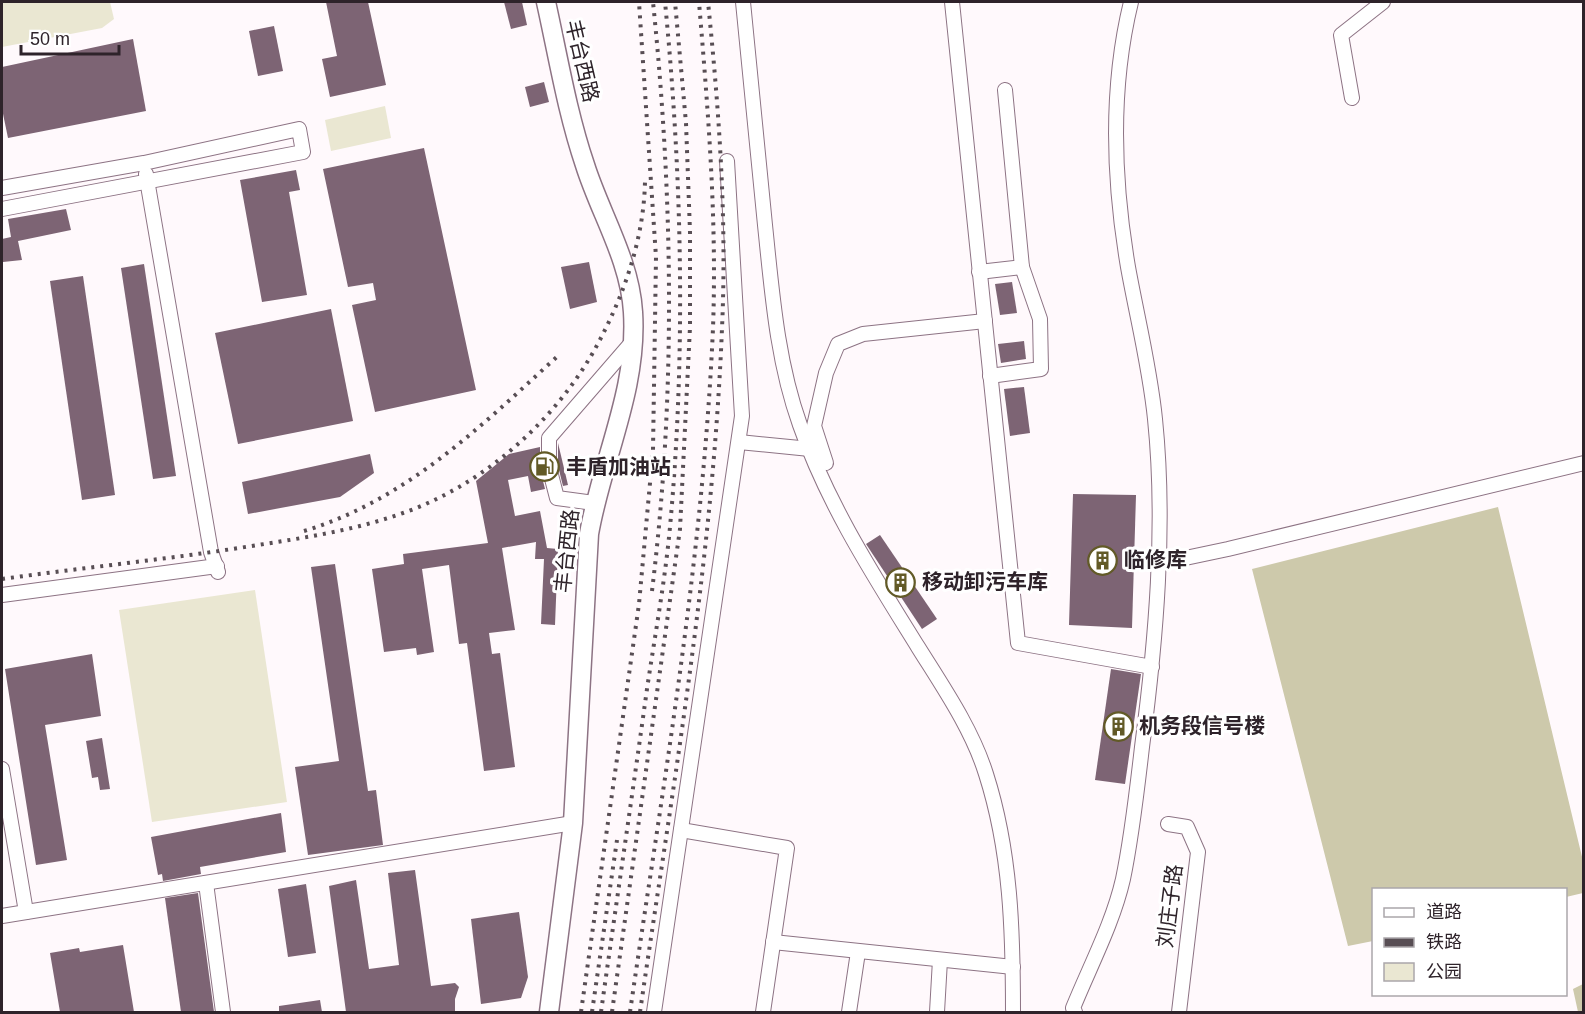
<svg xmlns="http://www.w3.org/2000/svg" width="1585" height="1014" viewBox="0 0 1585 1014" font-family="Helvetica,'Noto Sans SC',sans-serif">
<rect width="100%" height="100%" fill="#fff9fc"/>
<!-- green -->
<g fill="#eae7d2">
<polygon points="2,2 110,2 114,19 102,28 2,47"/>
<polygon points="385,106 391,138 331,151 325,120"/>
<polygon points="255,590 287,802 152,822 119,610"/>
</g>
<!-- forest -->
<g fill="#cdc9ab">
<polygon points="1498,507 1583,861 1583,893 1566,897 1566,890 1374,890 1373,941 1348,946 1252,569"/>
<polygon points="1583,984 1583,1012 1578,1012 1573,989"/>
</g>
<!-- building -->
<g fill="#7d6474">
<polygon points="326,2 368,2 386,85 330,97 322,59 337,56"/>
<polygon points="504,2 522,2 527,25 511,29"/>
<polygon points="274,26 283,71 258,76 249,31"/>
<polygon points="133,39 146,111 8,138 2,109 2,67"/>
<polygon points="544,82 549,102 530,107 525,87"/>
<polygon points="424,148 476,390 375,412 352,305 376,300 373,283 348,287 323,169"/>
<polygon points="296,170 300,190 289,192 307,295 262,302 240,180"/>
<polygon points="66,209 71,230 18,241 22,260 3,262 2,239 11,237 8,219"/>
<polygon points="589,262 597,302 570,309 561,267"/>
<polygon points="144,264 176,476 153,479 121,268"/>
<polygon points="83,276 115,495 82,500 50,281"/>
<polygon points="1012,282 1017,313 1000,315 995,284"/>
<polygon points="331,309 353,421 238,444 215,333"/>
<polygon points="1024,341 1026,359 1001,363 998,344"/>
<polygon points="1024,387 1030,433 1010,436 1004,389"/>
<polygon points="558,443 568,485 563,486 558,466"/>
<polygon points="540,447 540,469 545,489 531,492 528,476 508,480 515,516 540,511 547,548 558,549 555,625 541,624 544,559 535,559 536,542 502,548 515,630 489,633 492,654 500,653 515,767 484,771 467,643 459,644 449,565 422,569 434,652 417,655 416,648 384,652 372,569 404,564 403,554 488,543 476,481 509,454"/>
<polygon points="370,454 374,473 340,497 248,514 242,482"/>
<polygon points="1073,494 1136,495 1132,628 1069,625"/>
<polygon points="880,535 937,619 922,629 866,544"/>
<polygon points="335,564 368,791 376,790 383,845 308,855 295,767 339,761 311,567"/>
<polygon points="92,654 101,716 45,725 67,860 36,865 5,669"/>
<polygon points="1111,669 1141,674 1125,784 1095,780"/>
<polygon points="102,738 110,789 100,790 98,777 92,778 86,741"/>
<polygon points="281,813 286,852 200,867 201,874 163,881 162,874 158,875 151,837"/>
<polygon points="415,870 431,986 455,983 459,987 455,999 455,1012 346,1012 329,886 356,880 369,969 399,965 388,873"/>
<polygon points="306,884 316,953 288,957 278,889"/>
<polygon points="198,893 214,1012 181,1012 165,898"/>
<polygon points="519,912 528,977 521,998 481,1004 471,919"/>
<polygon points="123,945 134,1012 60,1012 50,953 79,948 80,952"/>
<polygon points="320,1000 322,1012 279,1012 279,1006"/>
</g>
<g fill="none" stroke-linecap="round" stroke-linejoin="round">
<defs>
<g id="minor">
<path d="M743,2c7,74 15,149 22,223 7,67 12,136 35,200 28,80 74,151 118,222 25,40 54,82 68,127 25,78 27,158 27,238"/>
<polyline points="952,2 1018,643 1152,667"/>
<polyline points="1352,98 1341,35 1383,2"/>
<polyline points="146,174 211,552 218,572"/>
<polyline points="2,188 144,163 299,129 303,152 2,209"/>
<polyline points="979,272 1022,267"/>
<polyline points="990,376 1041,369 1040,319 1022,267 1005,90"/>
<polyline points="739,442 810,449"/>
<polyline points="826,463 814,426 826,373 838,344 863,334 985,321"/>
<polyline points="594,503 557,498 549,467 549,438 633,341"/>
<polyline points="1157,564 1228,549 1584,463"/>
<polyline points="2,595 217,566"/>
<polyline points="2,769 26,912"/>
<polyline points="1168,824 1187,827 1198,852 1179,1012"/>
<polyline points="681,830 787,848 763,1012"/>
<polyline points="206,883 223,1012"/>
<polyline points="2,916 573,823"/>
<polyline points="773,942 1013,967"/>
<polyline points="654,1012 742,416 727,161"/>
<polyline points="849,1012 858,952"/>
<polyline points="937,1012 940,960"/>
<path d="M1075,1012l-2,-4c17,-42 40,-85 50,-129 9,-43 14,-89 19,-132 14,-107 24,-221 13,-328 -5,-51 -18,-102 -27,-152 -15,-88 -18,-179 3,-265"/>
</g>
<path id="major" d="M546,2c12,54 21,110 39,163 15,48 45,95 48,147 5,78 -31,147 -44,222l-16,289 -24,189"/>
</defs>
<!-- minor casing -->
<use href="#minor" stroke="#8d7384" stroke-width="16"/>
<!-- major casing -->
<use href="#major" stroke="#8d7384" stroke-width="21"/>
<!-- minor -->
<use href="#minor" stroke="#fff" stroke-width="14"/>
<!-- major -->
<use href="#major" stroke="#fff" stroke-width="18"/>
<!-- rail -->
<g stroke="#584e54" stroke-width="4" stroke-dasharray="3 6" stroke-linecap="butt">
<path d="M304,531c103,-31 178,-106 256,-177"/>
<path d="M2,579c79,-11 158,-19 237,-31 56,-9 111,-16 164,-35 80,-28 151,-91 192,-164 28,-51 49,-109 50,-168"/>
<path d="M652,591c24,-196 21,-394 1,-589"/>
<polyline points="581,1012 639,604 653,450 656,257 639,2"/>
<polyline points="592,1012 617,840"/>
<path d="M601,1012c15,-107 31,-215 46,-323 8,-54 18,-108 23,-162 16,-175 12,-351 -5,-525"/>
<polyline points="612,1012 680,529 690,327 690,232 686,123 675,2"/>
<path d="M630,1012c33,-227 73,-454 83,-684 4,-109 -5,-218 -14,-326"/>
<path d="M640,1012c33,-227 73,-454 82,-684 5,-109 -3,-218 -14,-326"/>
</g>
</g>
<!-- icons -->
<defs>
<symbol id="fuel-ring" viewBox="-11 -11 22 22"><circle r="9.5" fill="#fff" stroke="#625a27" stroke-width="1.5"/><path d="M-5.5-6h7V0h2V4h1.3V-2.5L3-4.5l.8-.8L6-3V5H2.5V1h-1V6h-7ZM-4.2-4.7v3.2H.2V-4.7Z" fill="#625a27"/></symbol>
<symbol id="building-ring" viewBox="-11 -11 22 22"><circle r="9.5" fill="#fff" stroke="#625a27" stroke-width="1.5"/><path d="M-4-6H4V6H1V3H-1V6H-4ZM-2.5-4.3h1.7v1.8h-1.7ZM.8-4.3h1.7v1.8H.8ZM-2.5-1h1.7V.8h-1.7ZM.8-1h1.7V.8H.8Z" fill="#625a27"/></symbol>
</defs>
<g fill-rule="evenodd">
<use href="#fuel-ring" x="528" y="450" width="33" height="33"/>
<use href="#building-ring" x="1086" y="544" width="33" height="33"/>
<use href="#building-ring" x="884" y="566" width="33" height="33"/>
<use href="#building-ring" x="1102" y="710" width="33" height="33"/>
</g>
<g text-anchor="middle" stroke-width="6" stroke-linejoin="round" paint-order="stroke">
<!-- street labels -->
<g font-size="21" fill="#2e232a" stroke="#fff">
<text transform="translate(582 61) rotate(77)" y="7">丰台西路</text>
<text transform="translate(567 551) rotate(-84)" y="7">丰台西路</text>
<text transform="translate(1170 906) rotate(-83)" y="7">刘庄子路</text>
</g>
<!-- poi labels -->
<g font-size="21" font-weight="bold" fill="#2e232a" stroke="#fff" text-anchor="start">
<text x="566" y="474">丰盾加油站</text>
<text x="1124" y="567">临修库</text>
<text x="922" y="589">移动卸污车库</text>
<text x="1139" y="733">机务段信号楼</text>
</g>
</g>
<!-- border -->
<rect width="1585" height="1014" fill="none" stroke="#2e232a" stroke-width="6"/>
<!-- legend -->
<rect x="1372" y="888" width="195" height="108" fill="#ffffff" stroke="#aba7aa" stroke-width="1.5"/>
<rect x="1384" y="908" width="30" height="9" fill="#ffffff" stroke="#aba7aa" stroke-width="1.5"/>
<text x="1426" y="918" font-size="18" fill="#2e232a">道路</text>
<rect x="1384" y="938" width="30" height="9" fill="#584e54" stroke="#aba7aa" stroke-width="1.5"/>
<text x="1426" y="948" font-size="18" fill="#2e232a">铁路</text>
<rect x="1384" y="963" width="30" height="18" fill="#eae7d2" stroke="#aba7aa" stroke-width="1.5"/>
<text x="1426" y="978" font-size="18" fill="#2e232a">公园</text>
<!-- scale -->
<path d="M21 45v9h98v-9" fill="none" stroke="#2e232a" stroke-width="3"/>
<text x="30" y="45" font-size="18" fill="#2e232a" stroke="#ffffff" stroke-width="4.5" paint-order="stroke">50 m</text>
</svg>
